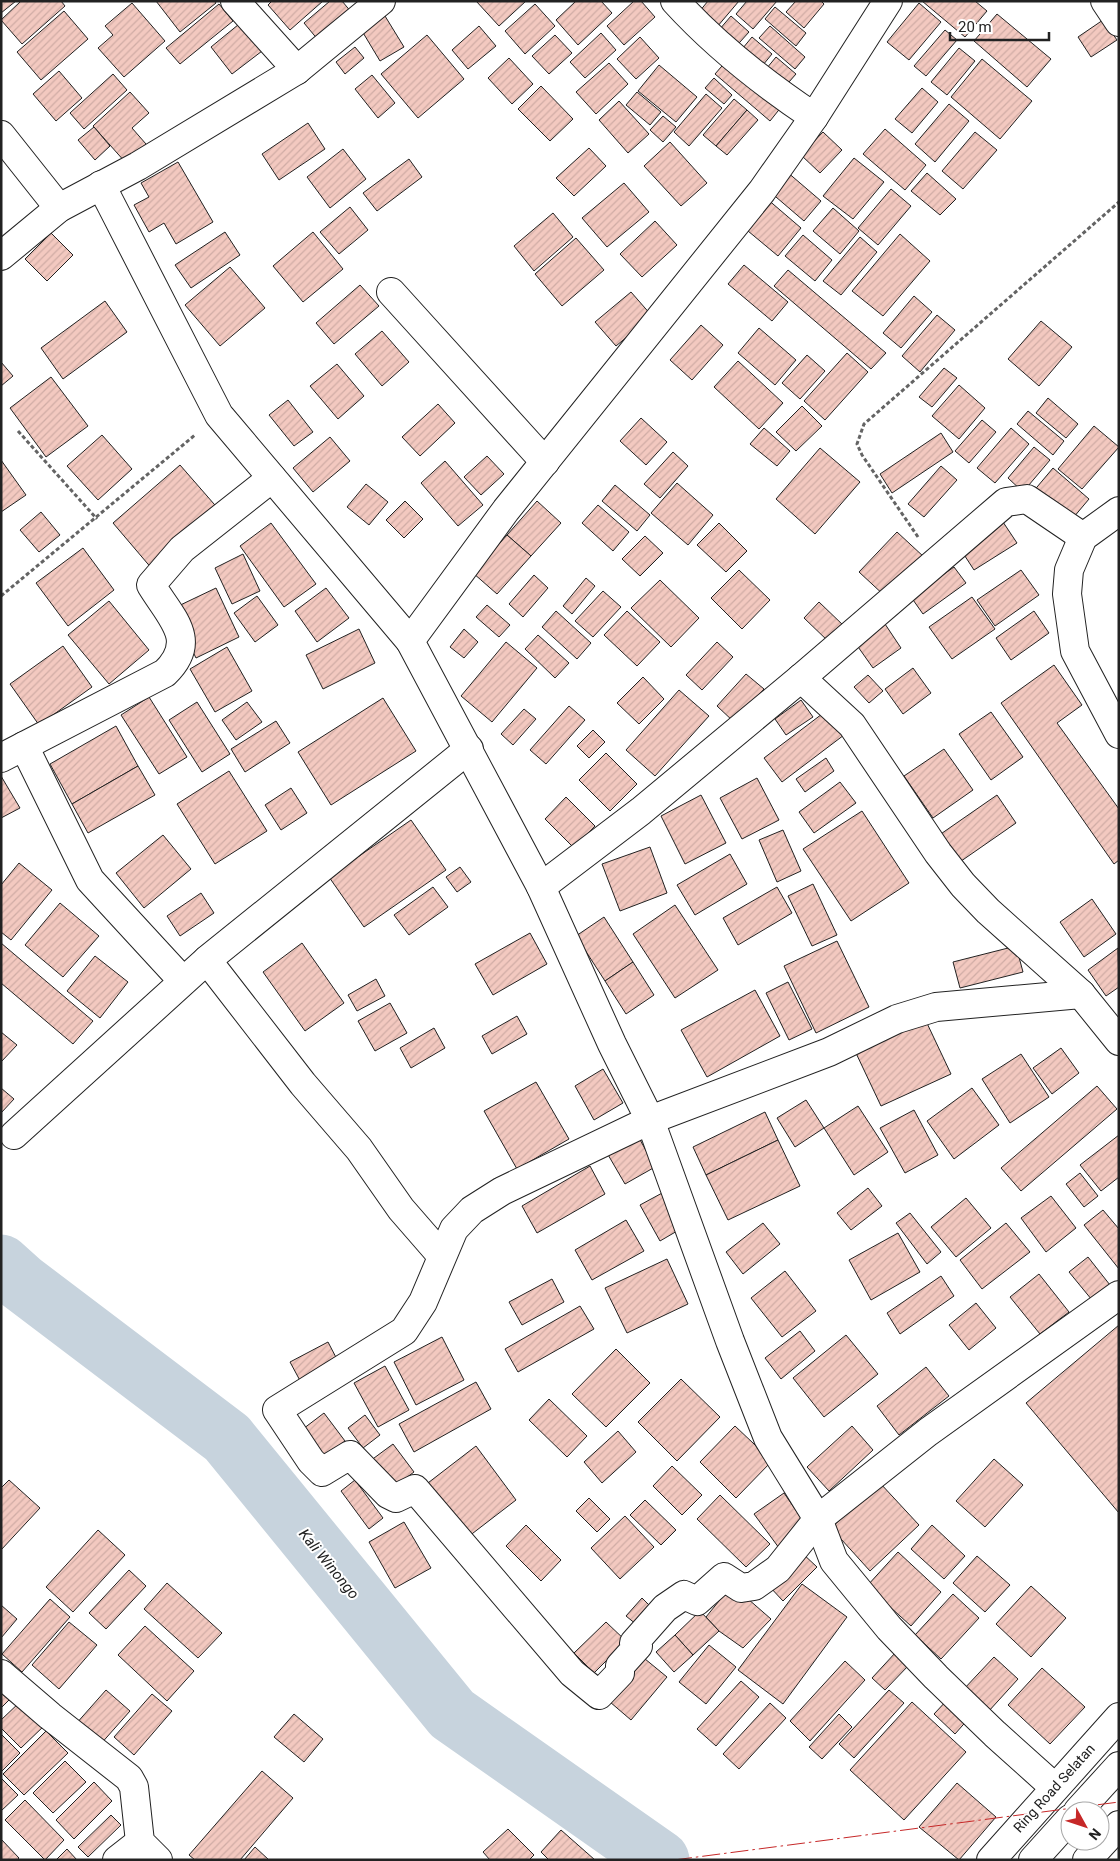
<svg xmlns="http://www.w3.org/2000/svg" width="1120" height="1861" viewBox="0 0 1120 1861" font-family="Roboto,sans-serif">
<defs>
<pattern id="building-hatch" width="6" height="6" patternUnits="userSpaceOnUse" patternTransform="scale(1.25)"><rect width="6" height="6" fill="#f3c9c0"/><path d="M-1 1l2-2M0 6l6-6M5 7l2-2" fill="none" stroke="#d0aca5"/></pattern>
</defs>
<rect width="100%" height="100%" fill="#fff"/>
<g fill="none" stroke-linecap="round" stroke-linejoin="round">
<!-- river -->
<polyline stroke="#c7d3dd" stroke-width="59" points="1,1264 21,1282 227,1438 452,1714 660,1860"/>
</g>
<!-- building -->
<g fill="url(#building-hatch)" stroke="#222">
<polygon points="1,1 16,1 1,13"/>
<polygon points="21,1 61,1 65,6 22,44 1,20"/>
<polygon points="156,1 215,1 216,3 180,32"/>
<polygon points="272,1 323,1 290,30 268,5"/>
<polygon points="330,1 342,1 352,13 319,41 304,23"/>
<polygon points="476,1 526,1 499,26"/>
<polygon points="576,1 601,1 612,13 578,45 556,20"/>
<polygon points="634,1 641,1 655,17 624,45 607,26"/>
<polygon points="708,1 739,1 717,27 699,12"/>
<polygon points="747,1 777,1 753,29 736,14"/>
<polygon points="796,1 821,1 824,4 804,28 786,12"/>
<polygon points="922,1 975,1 987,11 965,37"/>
<polygon points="132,3 165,41 124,77 98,48 113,35 105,26"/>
<polygon points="919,3 941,22 909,60 887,42"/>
<polygon points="219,4 233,21 180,64 166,48"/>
<polygon points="535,4 555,26 525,54 505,31"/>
<polygon points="775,7 806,33 796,46 765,19"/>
<polygon points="64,11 88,39 41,80 17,52"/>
<polygon points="997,14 1051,59 1027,87 974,41"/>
<polygon points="385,16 404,47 380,61 362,31"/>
<polygon points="731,16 749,32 731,52 713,37"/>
<polygon points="244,20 266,48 232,74 211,47"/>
<polygon points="1103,20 1117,40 1091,57 1078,37"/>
<polygon points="479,26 496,46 468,69 452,50"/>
<polygon points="770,26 805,57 795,69 759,38"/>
<polygon points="945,30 957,40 926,76 914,66"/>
<polygon points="601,33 616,50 585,78 570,62"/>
<polygon points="427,35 464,79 418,118 381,74"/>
<polygon points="555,35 572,53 549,74 532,56"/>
<polygon points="640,37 659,58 636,79 617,59"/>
<polygon points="752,37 772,54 758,71 738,54"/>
<polygon points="355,47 364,58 345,74 336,62"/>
<polygon points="959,48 975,61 947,95 931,82"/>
<polygon points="776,57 796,74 782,90 762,74"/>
<polygon points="509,58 533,84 512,104 488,78"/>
<polygon points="728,59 782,106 770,121 715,74"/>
<polygon points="982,59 1032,101 1000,139 951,97"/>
<polygon points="609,63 628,84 596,114 576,92"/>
<polygon points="659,65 697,97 676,122 638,91"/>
<polygon points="59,71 82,98 56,121 33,94"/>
<polygon points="113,74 127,90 84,129 70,113"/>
<polygon points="372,75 395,103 378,118 355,89"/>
<polygon points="714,78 732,95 724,104 705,88"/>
<polygon points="541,86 573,119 550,141 518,109"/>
<polygon points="922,88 938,102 912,133 895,119"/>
<polygon points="130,92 149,113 132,128 146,144 126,163 93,126"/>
<polygon points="637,92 661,112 650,125 626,105"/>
<polygon points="706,94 722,108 689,146 674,132"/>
<polygon points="734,99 747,110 716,146 703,135"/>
<polygon points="619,101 649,134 628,153 599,120"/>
<polygon points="949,104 969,121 935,162 915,144"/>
<polygon points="747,110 758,120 727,155 716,146"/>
<polygon points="663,116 676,127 663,142 650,130"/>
<polygon points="308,123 325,149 279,180 262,154"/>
<polygon points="94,127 110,146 95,160 78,140"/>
<polygon points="885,129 926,165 905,190 863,154"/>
<polygon points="823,132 842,150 820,173 801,155"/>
<polygon points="975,132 997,150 963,189 942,171"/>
<polygon points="670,142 707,183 681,206 644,166"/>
<polygon points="589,148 606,166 574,196 556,178"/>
<polygon points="343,149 366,179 330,208 307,177"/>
<polygon points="854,158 884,182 853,219 823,196"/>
<polygon points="409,159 422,177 377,211 363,193"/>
<polygon points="178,162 213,222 176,244 164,223 149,232 134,205 149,197 141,183"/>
<polygon points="786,171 821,201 804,221 769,191"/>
<polygon points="927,173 956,199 940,215 911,191"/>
<polygon points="624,183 649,212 607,247 582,218"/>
<polygon points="891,189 911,206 878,245 858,228"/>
<polygon points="766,198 801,228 778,256 742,226"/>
<polygon points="350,207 368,230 339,254 320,232"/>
<polygon points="833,208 859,231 840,254 813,231"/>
<polygon points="553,213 573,237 534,271 514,246"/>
<polygon points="655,221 677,245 642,277 620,254"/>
<polygon points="225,232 240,255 191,288 175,265"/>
<polygon points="313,232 343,269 303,302 273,266"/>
<polygon points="51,233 73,255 47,281 25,259"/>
<polygon points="900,234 930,261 883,316 852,291"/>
<polygon points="803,235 832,260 815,281 785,256"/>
<polygon points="860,237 877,252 841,295 823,281"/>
<polygon points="576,238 604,270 562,306 535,274"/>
<polygon points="744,265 788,302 772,321 728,284"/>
<polygon points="230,267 265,308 220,346 185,305"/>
<polygon points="788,270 886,353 871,369 774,286"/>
<polygon points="360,285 379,306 334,344 316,323"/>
<polygon points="631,292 652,316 616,346 595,322"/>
<polygon points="914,296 932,312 901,348 883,333"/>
<polygon points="105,301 127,332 63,379 41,348"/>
<polygon points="937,315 955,330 920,372 902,356"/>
<polygon points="1041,321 1072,347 1039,386 1008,359"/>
<polygon points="701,325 723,345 692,380 670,360"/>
<polygon points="759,328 796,360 775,385 738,353"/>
<polygon points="382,331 409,362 382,386 355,354"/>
<polygon points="847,353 868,372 825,420 804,401"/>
<polygon points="807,355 825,371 800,399 782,383"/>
<polygon points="738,361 783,403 759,429 714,387"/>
<polygon points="1,362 13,376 1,386"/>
<polygon points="337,364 364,396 338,419 310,386"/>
<polygon points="944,368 957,378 932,407 919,397"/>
<polygon points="51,377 88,426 46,457 10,408"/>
<polygon points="959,385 985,408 959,439 932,416"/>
<polygon points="1048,398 1078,424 1066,438 1036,413"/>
<polygon points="288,400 313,432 294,446 269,415"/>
<polygon points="438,404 455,423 420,456 402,437"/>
<polygon points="802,406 822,426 796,451 776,432"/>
<polygon points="1028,411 1064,441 1053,455 1017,424"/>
<polygon points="641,418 667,442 646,465 620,441"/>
<polygon points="982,420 996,432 969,463 955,451"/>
<polygon points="1094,426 1119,447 1082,489 1058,469"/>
<polygon points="764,428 790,451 777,466 750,444"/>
<polygon points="1011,428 1029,444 995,483 977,468"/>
<polygon points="941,433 953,452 892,493 880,474"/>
<polygon points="102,435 132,469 98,500 67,466"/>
<polygon points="330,437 350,461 313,492 293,468"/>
<polygon points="1034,447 1050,460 1023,492 1008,478"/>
<polygon points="820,448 860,482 815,534 776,499"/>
<polygon points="673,452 688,466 660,498 644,484"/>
<polygon points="487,456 504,474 481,495 464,477"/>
<polygon points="1,460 26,495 1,512"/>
<polygon points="445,461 483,505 458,526 421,483"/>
<polygon points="180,465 221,512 153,570 113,523"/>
<polygon points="941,466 957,480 924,517 908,504"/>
<polygon points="1053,468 1089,499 1068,524 1032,493"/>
<polygon points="677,483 713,515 688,545 651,513"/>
<polygon points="366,484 388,502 369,525 347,507"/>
<polygon points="615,485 650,515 637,531 602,501"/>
<polygon points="405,501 423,519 404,538 386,520"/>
<polygon points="537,501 561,523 531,556 507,535"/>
<polygon points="598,505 629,532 613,551 582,523"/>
<polygon points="41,512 60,535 39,552 20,530"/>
<polygon points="1003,522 1017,543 974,570 961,550"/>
<polygon points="271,523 316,584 284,607 240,546"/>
<polygon points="719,523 747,551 726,572 697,545"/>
<polygon points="897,532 924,557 886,597 859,572"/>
<polygon points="507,535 531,556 497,594 473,573"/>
<polygon points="645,536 663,553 640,576 622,559"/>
<polygon points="83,548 114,590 68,626 36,583"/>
<polygon points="243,554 260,591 232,604 215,568"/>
<polygon points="954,567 966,583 923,614 911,597"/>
<polygon points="739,570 770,600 742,629 711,598"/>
<polygon points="1021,570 1039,595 995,626 977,600"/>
<polygon points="534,575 548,588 523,617 509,604"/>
<polygon points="586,578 595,586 572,614 563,606"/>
<polygon points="660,580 699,618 671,647 631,608"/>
<polygon points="216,588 239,637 196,658 172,609"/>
<polygon points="326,588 349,618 317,642 295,611"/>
<polygon points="603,591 621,607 593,637 575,621"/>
<polygon points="257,596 278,625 255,642 234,613"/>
<polygon points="972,597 995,629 952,659 929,627"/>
<polygon points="109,601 149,650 109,684 68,635"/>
<polygon points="819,602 844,626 829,642 804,618"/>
<polygon points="487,605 510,625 499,637 476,617"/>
<polygon points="556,611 591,643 577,659 542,627"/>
<polygon points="627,611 660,642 637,666 604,635"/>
<polygon points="1034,611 1049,633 1011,660 996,638"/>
<polygon points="885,624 901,648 873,668 856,644"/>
<polygon points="359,629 375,663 323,689 306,655"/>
<polygon points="464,629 478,642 464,658 450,647"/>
<polygon points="538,635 569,663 555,678 525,649"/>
<polygon points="506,642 537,668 492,722 461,696"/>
<polygon points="717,642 733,657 702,690 686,675"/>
<polygon points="63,646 92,687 39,725 10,684"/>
<polygon points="227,647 252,691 215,712 190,669"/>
<polygon points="1054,665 1082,705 1057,723 1119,809 1119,860 1114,864 1001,703"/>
<polygon points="913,668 931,693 903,714 885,689"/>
<polygon points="746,674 764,689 734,722 717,706"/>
<polygon points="868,675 883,691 869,703 854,687"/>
<polygon points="643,677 664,699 639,724 617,703"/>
<polygon points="679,690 709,716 655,776 626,750"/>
<polygon points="149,697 187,757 159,774 121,715"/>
<polygon points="383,698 416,751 331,805 298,752"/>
<polygon points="801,700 813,717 786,735 775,719"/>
<polygon points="197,702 230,754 202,772 169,720"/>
<polygon points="247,702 262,722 236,740 222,720"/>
<polygon points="569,706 585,720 546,764 530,750"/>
<polygon points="524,709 536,719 513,745 501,734"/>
<polygon points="826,711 844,735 782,782 764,758"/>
<polygon points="991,712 1023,757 991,780 959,734"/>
<polygon points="276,721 290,743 245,772 231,749"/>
<polygon points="116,726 138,766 72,804 50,764"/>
<polygon points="593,730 605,742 589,758 577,746"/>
<polygon points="944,749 973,790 933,818 904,776"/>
<polygon points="606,753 637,784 610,811 579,780"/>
<polygon points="826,758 834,771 805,792 796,779"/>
<polygon points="138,766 155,795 88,833 72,804"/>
<polygon points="229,771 267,831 215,864 177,804"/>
<polygon points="1,776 20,808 1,818"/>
<polygon points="757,778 779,820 742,839 720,798"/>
<polygon points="840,782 856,803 814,833 799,812"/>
<polygon points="291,788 307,813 281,830 265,805"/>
<polygon points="701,795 726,843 685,864 661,816"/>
<polygon points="997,795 1016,823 954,866 935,838"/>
<polygon points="566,797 595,826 574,848 545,819"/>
<polygon points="862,811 909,883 851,921 803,849"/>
<polygon points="411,820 446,870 364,927 329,877"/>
<polygon points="783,830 801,871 777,882 759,840"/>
<polygon points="163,835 191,869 144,908 116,873"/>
<polygon points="650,847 667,893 620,911 602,864"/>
<polygon points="730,854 747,884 695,915 677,885"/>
<polygon points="19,863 52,890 11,940 1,932 1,885"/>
<polygon points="460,867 471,882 457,892 446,877"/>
<polygon points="813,884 837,935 812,946 788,896"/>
<polygon points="433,887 448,907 409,935 394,915"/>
<polygon points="777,887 792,913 738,945 723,918"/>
<polygon points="201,893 214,913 180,936 167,916"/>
<polygon points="1092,899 1116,934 1084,957 1060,922"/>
<polygon points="60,903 99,936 63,977 25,945"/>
<polygon points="675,905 718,970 675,998 633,934"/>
<polygon points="604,917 633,962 605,981 576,936"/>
<polygon points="530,933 547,964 493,995 475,964"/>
<polygon points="837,941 869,1007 816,1033 784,966"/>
<polygon points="1,943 93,1021 73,1044 1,983"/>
<polygon points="302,943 344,1003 305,1031 263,972"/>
<polygon points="1016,946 1023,972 960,988 953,962"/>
<polygon points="1118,948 1119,987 1106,996 1088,970"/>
<polygon points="95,956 128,982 100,1018 67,991"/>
<polygon points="633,962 654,995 626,1014 605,981"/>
<polygon points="376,979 385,996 357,1011 348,995"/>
<polygon points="788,982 812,1029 789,1040 766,993"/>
<polygon points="755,990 780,1036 707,1077 681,1030"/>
<polygon points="390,1003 407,1033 375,1051 358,1021"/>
<polygon points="517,1016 527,1034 492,1054 482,1036"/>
<polygon points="925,1019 951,1074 881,1106 855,1051"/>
<polygon points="434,1028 445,1048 411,1068 400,1048"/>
<polygon points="1,1032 17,1045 1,1062"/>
<polygon points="1061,1048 1079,1073 1052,1094 1033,1068"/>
<polygon points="1021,1054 1049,1097 1010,1123 982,1079"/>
<polygon points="603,1069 623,1103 594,1120 575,1086"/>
<polygon points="536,1082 569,1139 517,1169 484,1111"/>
<polygon points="1097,1086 1117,1109 1021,1191 1001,1168"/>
<polygon points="1,1088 14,1099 1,1113"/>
<polygon points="972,1088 999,1125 954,1159 927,1121"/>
<polygon points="806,1100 824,1128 795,1147 777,1118"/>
<polygon points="858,1106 888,1152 854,1175 824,1128"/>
<polygon points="914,1110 938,1155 905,1173 880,1128"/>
<polygon points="765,1112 778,1140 706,1175 693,1147"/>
<polygon points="1119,1135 1119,1177 1101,1191 1080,1165"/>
<polygon points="638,1136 655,1167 625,1184 607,1153"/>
<polygon points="778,1140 800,1186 728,1220 706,1175"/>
<polygon points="590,1166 605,1194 537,1233 522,1206"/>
<polygon points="1080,1173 1098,1196 1084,1207 1066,1184"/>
<polygon points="868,1188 882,1206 851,1230 837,1213"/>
<polygon points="664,1192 684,1227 660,1241 640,1205"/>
<polygon points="1051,1196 1076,1228 1046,1252 1021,1218"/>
<polygon points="966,1198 991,1228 956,1257 931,1227"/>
<polygon points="1103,1210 1119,1229 1119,1269 1084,1225"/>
<polygon points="910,1213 941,1252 927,1264 896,1223"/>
<polygon points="626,1220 644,1251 592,1280 575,1250"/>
<polygon points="763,1223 780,1244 743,1274 726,1252"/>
<polygon points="1006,1223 1030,1252 982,1289 960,1260"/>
<polygon points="898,1233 920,1272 871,1300 849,1260"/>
<polygon points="1088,1257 1110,1285 1092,1300 1069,1272"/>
<polygon points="667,1259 688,1304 627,1333 605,1288"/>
<polygon points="785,1271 816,1311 782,1337 751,1298"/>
<polygon points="1039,1274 1069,1312 1040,1334 1010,1297"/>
<polygon points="941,1276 954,1296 900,1334 887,1313"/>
<polygon points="552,1279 564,1302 522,1325 509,1302"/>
<polygon points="976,1303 996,1328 969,1350 949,1325"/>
<polygon points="580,1306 594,1329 518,1372 505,1349"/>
<polygon points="1119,1325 1119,1513 1026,1403"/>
<polygon points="800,1331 815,1351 781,1379 765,1358"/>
<polygon points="846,1335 878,1374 824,1417 793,1378"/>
<polygon points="442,1337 464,1380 416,1405 394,1362"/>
<polygon points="328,1342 341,1367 304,1388 290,1362"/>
<polygon points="616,1349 650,1383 606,1427 572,1394"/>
<polygon points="385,1366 409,1410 378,1427 354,1383"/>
<polygon points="926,1367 949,1396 899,1435 877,1406"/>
<polygon points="681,1379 720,1417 677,1461 638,1422"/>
<polygon points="476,1382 491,1409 414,1452 399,1424"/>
<polygon points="549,1399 587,1436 567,1457 529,1420"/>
<polygon points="324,1413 345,1441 321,1460 299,1432"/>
<polygon points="365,1415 380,1435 363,1448 348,1428"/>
<polygon points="735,1426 772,1461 736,1498 700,1462"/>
<polygon points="852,1426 873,1450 829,1491 807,1467"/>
<polygon points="618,1431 636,1452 602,1483 584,1462"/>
<polygon points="393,1444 414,1472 391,1489 370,1461"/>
<polygon points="476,1446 516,1500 464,1540 424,1486"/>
<polygon points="994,1459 1023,1485 985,1527 956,1501"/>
<polygon points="672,1466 702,1495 682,1515 653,1486"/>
<polygon points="9,1480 40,1508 1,1550 1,1488"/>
<polygon points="355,1480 383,1518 369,1529 341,1491"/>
<polygon points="880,1483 919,1525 870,1571 831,1528"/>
<polygon points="784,1493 806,1525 782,1552 754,1514"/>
<polygon points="720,1495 770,1544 746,1567 697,1519"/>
<polygon points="589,1498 610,1519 597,1532 576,1511"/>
<polygon points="645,1500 676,1530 661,1545 630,1515"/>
<polygon points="625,1516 654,1547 620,1579 591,1548"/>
<polygon points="404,1522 431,1568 395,1588 369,1542"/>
<polygon points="526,1525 561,1560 541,1581 506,1546"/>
<polygon points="932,1525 965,1556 944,1579 911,1549"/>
<polygon points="98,1530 125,1555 73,1612 46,1587"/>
<polygon points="898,1552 941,1592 911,1626 867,1586"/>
<polygon points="802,1553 817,1567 783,1601 769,1586"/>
<polygon points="977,1556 1010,1585 985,1612 953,1583"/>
<polygon points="129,1570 146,1586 106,1629 89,1613"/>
<polygon points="167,1583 222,1633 198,1658 144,1609"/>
<polygon points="802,1584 847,1617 783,1704 738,1670"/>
<polygon points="732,1585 771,1619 743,1648 719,1631 706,1617"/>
<polygon points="1031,1586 1066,1618 1031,1657 996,1624"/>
<polygon points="953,1594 979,1618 941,1659 915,1635"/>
<polygon points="642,1598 657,1613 642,1629 626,1616"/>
<polygon points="50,1599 70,1617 22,1672 2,1654"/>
<polygon points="1,1605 17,1619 1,1638"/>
<polygon points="700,1611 719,1631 693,1655 675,1635"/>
<polygon points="69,1622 97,1645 59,1689 32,1665"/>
<polygon points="606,1622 626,1641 594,1673 574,1653"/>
<polygon points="145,1626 194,1671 167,1701 118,1655"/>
<polygon points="675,1635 693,1655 674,1672 656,1652"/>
<polygon points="709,1645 736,1667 706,1704 679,1682"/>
<polygon points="896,1652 909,1665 885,1690 872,1678"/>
<polygon points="639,1654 667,1677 631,1720 603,1696"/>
<polygon points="994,1657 1018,1679 988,1712 963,1690"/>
<polygon points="845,1661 865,1680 810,1741 790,1721"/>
<polygon points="1042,1668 1085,1707 1050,1744 1008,1705"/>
<polygon points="741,1681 759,1697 716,1746 697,1729"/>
<polygon points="1,1690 10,1699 1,1708"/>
<polygon points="106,1690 130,1711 99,1746 75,1725"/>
<polygon points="889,1690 904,1703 854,1758 839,1744"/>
<polygon points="152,1694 172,1711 134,1755 114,1737"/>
<polygon points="949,1698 970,1717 955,1734 934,1714"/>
<polygon points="21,1701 45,1725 21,1748 1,1728 1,1720"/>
<polygon points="912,1702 966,1752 904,1820 850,1770"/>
<polygon points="770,1703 786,1718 739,1769 723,1754"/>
<polygon points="294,1714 323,1739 304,1762 274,1737"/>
<polygon points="839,1714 852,1727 822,1759 809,1747"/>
<polygon points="46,1731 68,1753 24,1795 3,1774"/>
<polygon points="1,1734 20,1753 1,1772"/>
<polygon points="65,1761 86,1782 53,1813 33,1793"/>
<polygon points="262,1771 293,1798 240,1860 195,1860 189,1855"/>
<polygon points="1,1778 18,1795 1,1811"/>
<polygon points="94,1782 112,1801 74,1839 56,1820"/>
<polygon points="957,1783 996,1817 959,1860 919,1827"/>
<polygon points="25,1800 64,1840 45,1860 5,1820"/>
<polygon points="111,1815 121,1825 88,1857 78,1847"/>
<polygon points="508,1829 534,1855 529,1860 490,1860 483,1852"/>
<polygon points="561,1830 595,1860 549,1860 541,1852"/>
<polygon points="1,1839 19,1858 17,1860 1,1860"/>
<polygon points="255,1847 269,1860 244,1860"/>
<polygon points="67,1849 77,1860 56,1860"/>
</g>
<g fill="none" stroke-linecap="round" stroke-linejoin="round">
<defs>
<g id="minor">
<polyline points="235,1 297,70"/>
<path d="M675,1c41,45 88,82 139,116"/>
<polyline points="888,1 814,117 762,191 506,510 410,641 541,887 612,1044 650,1120 730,1341 768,1438 818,1519 834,1561 889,1628 936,1677 995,1734 1054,1787"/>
<polyline points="1105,1 1119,22"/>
<polyline points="1,135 59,208"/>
<polyline points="101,185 219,415 410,641"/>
<polyline points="1,256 59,208 138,166 297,70 381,1"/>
<polyline points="391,292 545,462"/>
<polyline points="1119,511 1083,537 1069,570 1067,594 1075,651 1119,734"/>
<polyline points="801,678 852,725 938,853 963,885 988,911 1081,994 1119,1041"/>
<polyline points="24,746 90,880 183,981"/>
<path d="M1,758l164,-85c34,-33 6,-55 -14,-88l31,-36 90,-71"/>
<polyline points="541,887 641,811 801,678 1006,502 1027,499 1083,537"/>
<polyline points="207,960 303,1084 359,1149 401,1209 441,1255"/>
<polyline points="1081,994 936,1007 897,1019 829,1052 650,1120 502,1191 472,1210 454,1229 423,1302 404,1331 277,1410 311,1461 322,1472 350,1455 388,1494 396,1498 415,1489 572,1673 599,1695 620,1673 620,1666 638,1646 634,1643 665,1608 684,1595 697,1601 724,1577 741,1588 754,1586 778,1569 818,1519 928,1432 1119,1295"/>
<polyline points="14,1135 207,960 469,749"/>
<polyline points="1,1674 50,1716 129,1778 134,1787 140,1842 158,1860"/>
<polyline points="117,1860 140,1842"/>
<polyline points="991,1860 1119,1717"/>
</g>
<g id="highway">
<polyline points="1078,1811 1119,1766"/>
<polyline points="1033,1860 1070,1819"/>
<polyline points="1087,1860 1119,1825"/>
</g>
</defs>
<!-- minor casing -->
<use href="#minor" stroke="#222" stroke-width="30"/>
<!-- highway casing -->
<use href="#highway" stroke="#222" stroke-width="30"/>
<!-- path -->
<g stroke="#646464" stroke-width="3" stroke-dasharray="4 2.5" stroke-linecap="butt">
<polyline points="18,431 97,519"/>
<polyline points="918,537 862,455 857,444 864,424 1119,202"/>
<polyline points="1,596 195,435"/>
</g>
<!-- minor -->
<use href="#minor" stroke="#fff" stroke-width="28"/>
<!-- highway -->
<use href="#highway" stroke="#fff" stroke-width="28"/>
<!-- power -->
<polyline stroke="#c62828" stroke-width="1" stroke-dasharray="18 4 2.5 4" stroke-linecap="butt" points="674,1860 1119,1802"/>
</g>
<g text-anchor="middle" stroke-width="4" stroke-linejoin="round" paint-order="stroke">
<!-- street labels -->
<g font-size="14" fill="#222" stroke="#fff">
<text transform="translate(1054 1788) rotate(-48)" y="5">Ring Road Selatan</text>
</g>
<!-- water labels -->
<g font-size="15" font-style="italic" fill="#222" stroke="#fff">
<text transform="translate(329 1564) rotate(51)" y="5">Kali Winongo</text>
</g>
</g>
<!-- border -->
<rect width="1120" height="1861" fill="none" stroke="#222222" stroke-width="5"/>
<!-- north arrow -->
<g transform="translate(1085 1826) rotate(130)"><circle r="24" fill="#ffffff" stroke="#a7a7a7"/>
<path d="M0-4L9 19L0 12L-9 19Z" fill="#c62828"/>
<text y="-8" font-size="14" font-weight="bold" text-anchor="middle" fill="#222222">N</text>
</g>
<!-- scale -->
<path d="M950 32v8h99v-8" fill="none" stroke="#222222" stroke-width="2.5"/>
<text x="958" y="32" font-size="15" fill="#222222" stroke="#ffffff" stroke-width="4" paint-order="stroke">20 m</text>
</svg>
